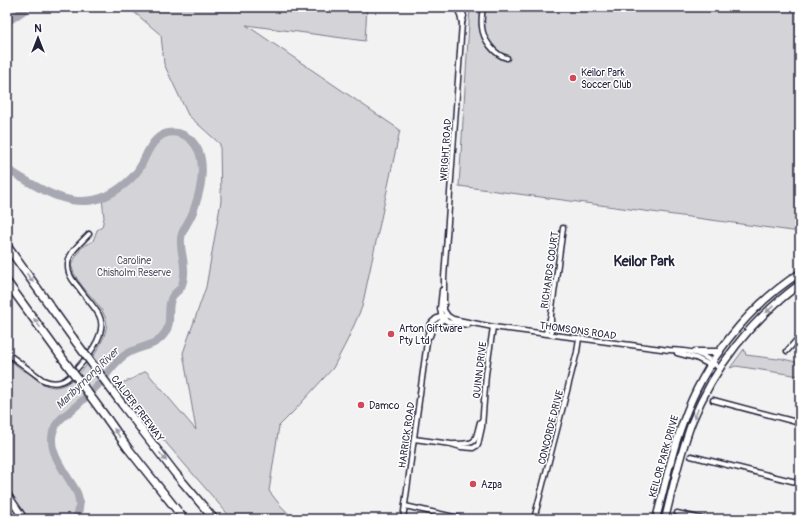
<svg xmlns="http://www.w3.org/2000/svg" width="807" height="526" viewBox="0 0 807 526" font-family="Pangolin,sans-serif">
<rect width="100%" height="100%" fill="#f2f2f3"/>
<filter id="ink" filterUnits="userSpaceOnUse"><feTurbulence type="fractalNoise" baseFrequency=".025" numOctaves="2"/><feDisplacementMap in="SourceGraphic" scale="8" xChannelSelector="R" yChannelSelector="G"/><feConvolveMatrix kernelMatrix="1 2 1 2 8 2 1 2 1" color-interpolation-filters="sRGB"/></filter>
<g filter="url(#ink)">
<!-- green -->
<g fill="#d3d3d8" stroke="#7a7a8a">
<polygon points="128,7 367,7 365,41 246,25 400,130 362,307 347,341 333,368 293,412 279,426 269,491 280,505 294,519 232,519 116,385 130,380 146,371 196,430 183,353 206,287 221,201 220,144 188,115 164,64 161,35"/>
<polygon points="470,7 800,7 800,232 459,186"/>
<path d="M171,132c41,5 33,53 21,81 -3,8 -9,14 -10,22 -2,13 3,25 2,39 -1,4 -2,11 -4,14 -3,4 -7,6 -8,9 -6,14 2,28 -10,40 -8,9 -12,7 -21,10 -6,2 -12,5 -16,8 -11,7 -19,20 -27,30 -7,8 -16,15 -24,23 -7,7 -17,12 -20,22 -11,30 26,50 26,74 0,5 -2,11 -4,15h-49l-4,-8 -16,-21v-131c6,3 10,7 15,11 2,1 4,1 6,2 8,7 14,14 26,15 21,2 58,-49 52,-68 -7,-20 -29,-31 -35,-54l10,-17 12,-7 4,-11 5,-3 2,-9 -2,-21c13,-7 25,-14 35,-26 14,-15 11,-30 34,-39z"/>
<polygon points="744,349 746,355 778,359 779,358 800,363 800,376 736,366 730,368"/>
<polygon points="711,369 712,372 710,379 661,519 658,519 680,436 696,396"/>
</g>
<g fill="none" stroke-linecap="round" stroke-linejoin="round">
<!-- river -->
<g stroke="#a8a8b2" stroke-width="8">
<polyline points="7,22 29,7"/>
<path d="M7,169c27,16 61,41 94,29 14,-5 30,-17 38,-29 5,-8 8,-19 15,-27 17,-20 43,-6 47,17 3,19 -2,36 -8,53 -8,19 -15,18 -11,41 2,11 4,23 -1,34 -2,4 -7,6 -9,10 -6,11 1,25 -7,36 -10,15 -25,12 -40,22 -12,8 -20,23 -30,33 -7,7 -14,14 -22,21 -5,4 -11,8 -15,13 -15,20 1,42 12,59 3,5 7,10 8,15 3,8 1,15 -2,23"/>
</g>
<defs>
<g id="street">
<polyline points="455,7 459,12 462,23"/>
<path d="M461,7l3,9 -2,7 -18,255v32l4,6 5,3 40,8 176,23c23,1 34,2 51,19"/>
<path d="M483,7c-1,7 -2,13 -1,20 1,12 12,28 25,31"/>
<polyline points="442,290 440,309 442,318 448,322 468,325"/>
<polyline points="546,333 551,315 563,228"/>
<polyline points="551,334 551,317"/>
<polyline points="430,336 433,328 445,318"/>
<polyline points="787,351 800,336"/>
<polyline points="677,353 696,358 712,366"/>
<path d="M7,356l5,1 31,23c11,5 22,3 30,-7 12,-13 36,-39 26,-58 -5,-9 -14,-18 -20,-27 -5,-6 -11,-13 -11,-21 -1,-14 12,-23 21,-33"/>
<polyline points="713,400 800,423"/>
<polyline points="414,439 451,444 461,447 473,448 478,445 482,427 486,374 493,327"/>
<path d="M454,444c24,-1 20,0 26,-22"/>
<polyline points="691,456 800,483"/>
<polyline points="405,506 463,519"/>
<polyline points="677,513 702,519"/>
<path d="M403,519l26,-192c3,-7 10,-11 18,-12"/>
<polyline points="534,519 577,352 579,338"/>
</g>
<g id="primary">
<polyline points="695,352 720,352"/>
<polyline points="7,494 24,519"/>
<path d="M656,519c9,-33 15,-65 27,-97 21,-60 64,-115 117,-149"/>
<path d="M665,519c8,-32 15,-66 27,-97 22,-55 60,-103 108,-138"/>
</g>
<g id="highway">
<polyline points="7,246 73,338"/>
<polyline points="7,282 60,355"/>
<polyline points="122,404 175,473 214,519"/>
<polyline points="108,420 127,447 184,519"/>
</g>
</defs>
<!-- street casing -->
<use href="#street" stroke="#22223b" stroke-width="7"/>
<!-- primary casing -->
<use href="#primary" stroke="#22223b" stroke-width="9"/>
<!-- highway casing -->
<use href="#highway" stroke="#22223b" stroke-width="10"/>
<!-- street -->
<use href="#street" stroke="#fff" stroke-width="4"/>
<!-- primary -->
<use href="#primary" stroke="#fff" stroke-width="6"/>
<!-- highway -->
<use href="#highway" stroke="#fff" stroke-width="7"/>
<defs>
<g id="highway-bridge">
<polyline points="73,338 122,404"/>
<polyline points="60,355 108,420"/>
</g>
</defs>
<!-- highway-bridge casing -->
<use href="#highway-bridge" stroke="#22223b" stroke-width="10" stroke-linecap="butt"/>
<!-- highway-bridge -->
<use href="#highway-bridge" stroke="#fff" stroke-width="7"/>
</g>
<!-- one-way arrows -->
<defs><path id="oneway-solid" d="M-6-.8H1V-3.2L6.5 0L1 3.2V.8H-6Z"/></defs>
<g fill="#9c9ca7">
<use href="#oneway-solid" transform="translate(30 278) rotate(54)"/>
<use href="#oneway-solid" transform="translate(770 309) rotate(137)"/>
<use href="#oneway-solid" transform="translate(37 323) rotate(-126)"/>
<use href="#oneway-solid" transform="translate(696 414) rotate(113)"/>
<use href="#oneway-solid" transform="translate(117 433) rotate(-125)"/>
<use href="#oneway-solid" transform="translate(163 457) rotate(52)"/>
</g>
</g>
<!-- markers -->
<g fill="#d1495b" stroke="#fff" stroke-width="1.5">
<circle cx="573" cy="78" r="4"/>
<circle cx="391" cy="334" r="4"/>
<circle cx="361" cy="405" r="4"/>
<circle cx="473" cy="484" r="4"/>
</g>
<g text-anchor="middle" stroke-width="3" stroke-linejoin="round" paint-order="stroke">
<!-- poi labels -->
<g font-size="10" fill="#22223b" stroke="#fff" text-anchor="start">
<text x="581" y="76">Keilor Park<tspan x="581" dy="12">Soccer Club</tspan></text>
<text x="399" y="332">Arton Giftware<tspan x="399" dy="12">Pty Ltd</tspan></text>
<text x="369" y="409">Damco</text>
<text x="481" y="488">Azpa</text>
</g>
<!-- street labels -->
<g font-size="10" fill="#22223b" stroke="#fff">
<text transform="translate(445 150) rotate(-86)" y="4">WRIGHT ROAD</text>
<text transform="translate(549 270) rotate(-82)" y="4">RICHARDS COURT</text>
<text transform="translate(578 330) rotate(8)" y="4">THOMSONS ROAD</text>
<text transform="translate(479 370) rotate(-83)" y="4">QUINN DRIVE</text>
<text transform="translate(138 408) rotate(53)" y="4">CALDER FREEWAY</text>
<text transform="translate(550 427) rotate(-76)" y="4">CONCORDE DRIVE</text>
<text transform="translate(406 435) rotate(-82)" y="4">HARRICK ROAD</text>
<text transform="translate(663 456) rotate(-74)" y="4">KEILOR PARK DRIVE</text>
</g>
<!-- park labels -->
<g font-size="10" fill="#57576a" stroke="#fff">
<text x="134" y="264">Caroline<tspan x="134" dy="12">Chisholm Reserve</tspan></text>
</g>
<!-- water labels -->
<g font-size="11" font-style="italic" fill="#58586b" stroke="#fff">
<text transform="translate(87 378) rotate(-44)" y="4">Maribyrnong River</text>
</g>
<!-- district labels -->
<g font-size="14" font-weight="bold" fill="#22223b" stroke="#fff">
<text x="644" y="266">Keilor Park</text>
</g>
</g>
<!-- margin -->
<rect width="807" height="526" fill="none" stroke="#fff" stroke-width="24"/>
<rect x="12" y="12" width="783" height="502" fill="none" stroke="#22223b" stroke-width="1.5" filter="url(#ink)"/>
<!-- north arrow -->
<g transform="translate(38 38)" stroke="#ffffff" stroke-width="3" paint-order="stroke">
<path d="M0-3L7 15L0 10L-7 15Z" fill="#22223b"/>
<text y="-6" font-size="11" font-weight="bold" text-anchor="middle" fill="#22223b">N</text>
</g>
</svg>
